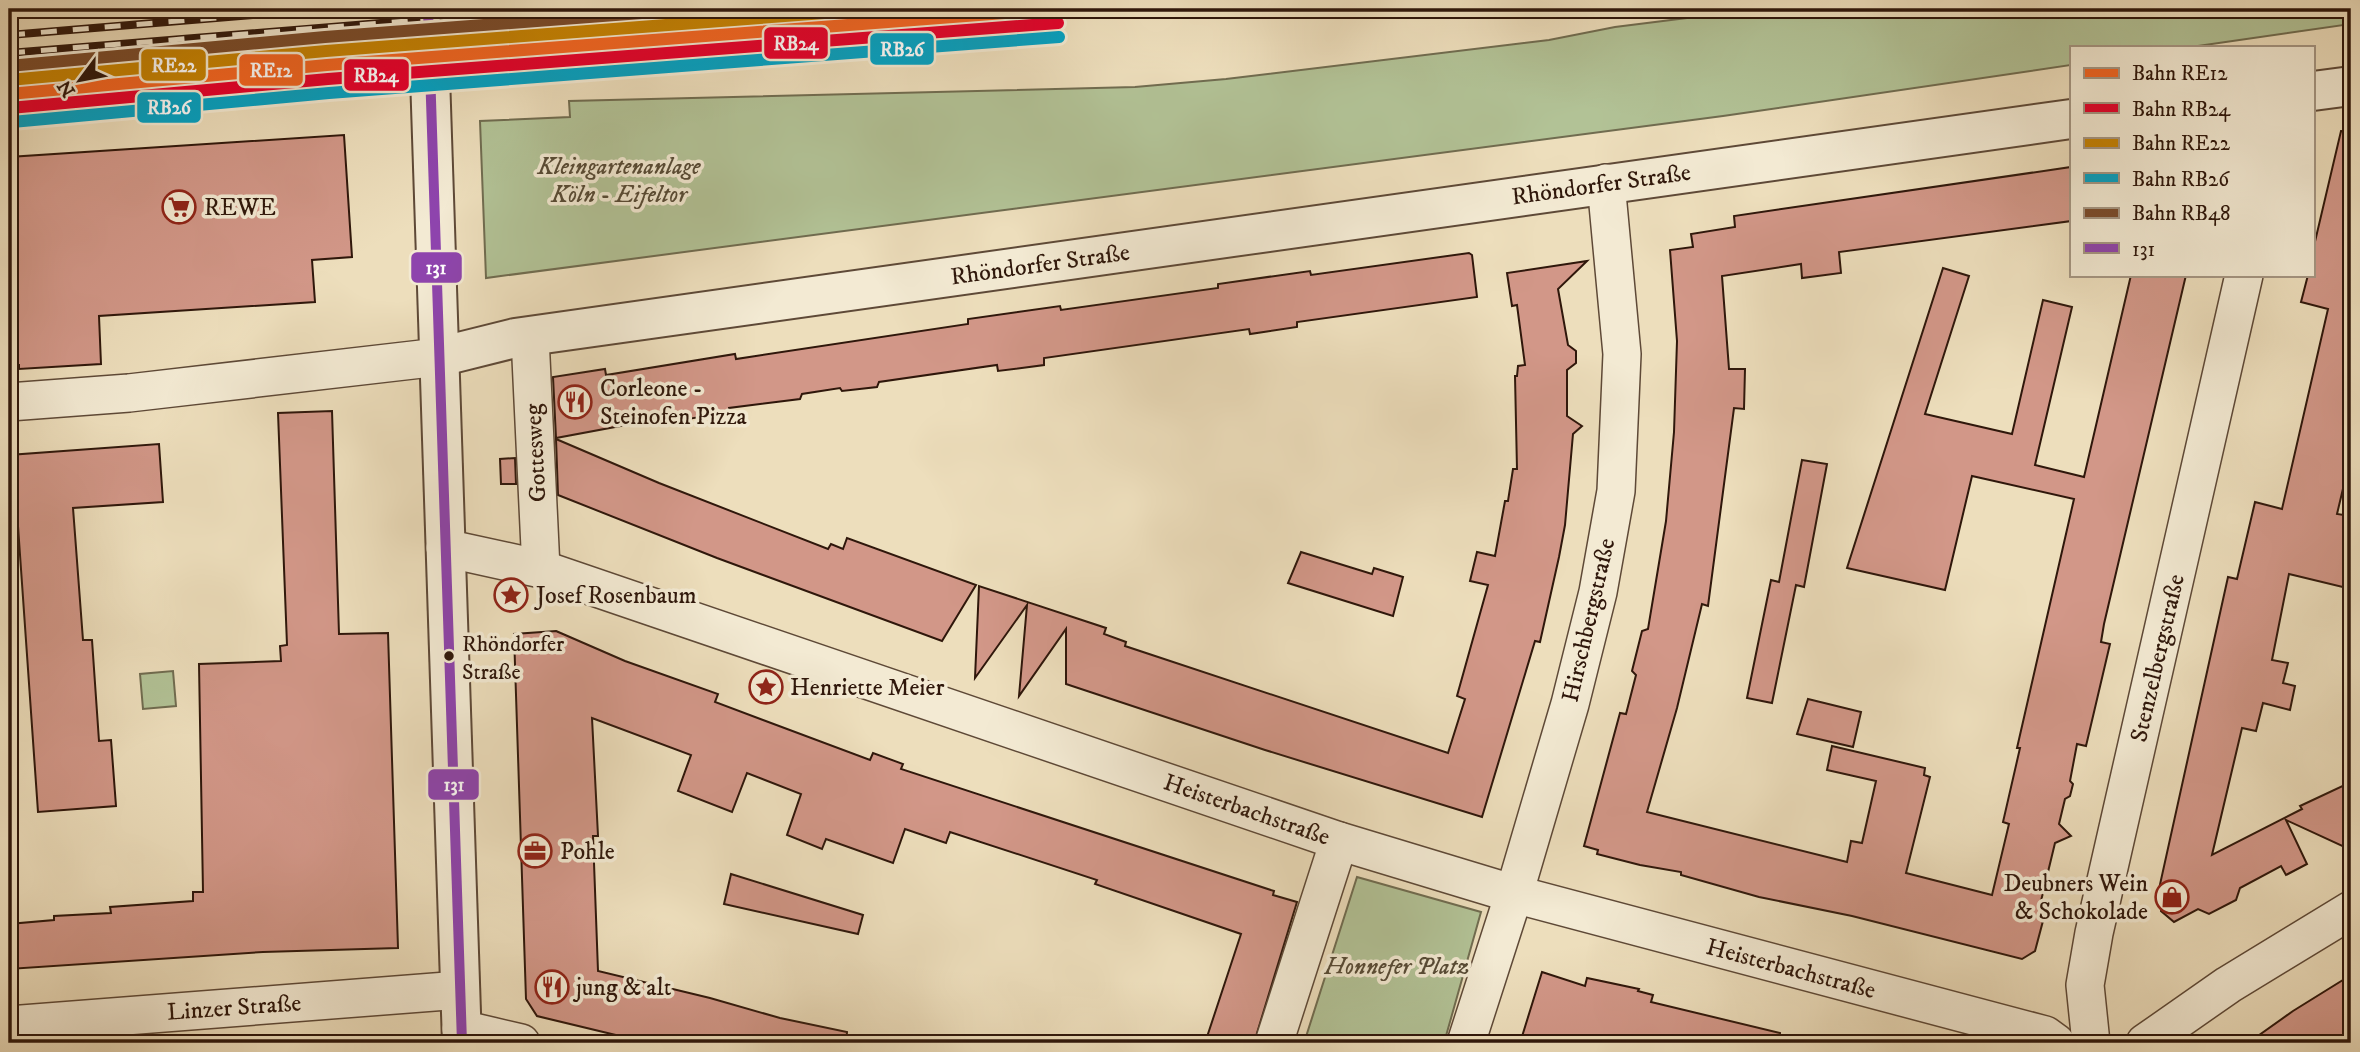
<svg xmlns="http://www.w3.org/2000/svg" width="2360" height="1052" viewBox="0 0 2360 1052" font-family="'IM FELL DW Pica',serif">
<rect width="100%" height="100%" fill="#eddebc"/>
<filter id="stains"><feTurbulence type="fractalNoise" baseFrequency=".00286" numOctaves="4"/><feColorMatrix values="0 0 0 0 .2 0 0 0 0 .09 0 0 0 0 .02 0 0 0 .5 -.17"/></filter>
<radialGradient id="worn" r=".72"><stop offset=".6" stop-color="#630" stop-opacity="0"/><stop offset="1" stop-color="#630" stop-opacity=".3"/></radialGradient>
<!-- green -->
<g fill="#b2c296" stroke="#706c50" stroke-width="2">
<polygon points="1759,9 2351,9 2351,24 2191,47 2071,47 2071,65 1723,116 486,278 480,121 570,117 569,101 1135,87 1226,79 1549,40 1615,27"/>
<polygon points="173,671 176,706 143,709 140,674"/>
<polygon points="1357,877 1481,912 1444,1043 1304,1043"/>
</g>
<!-- building -->
<g fill="#d29788" stroke="#2f170b" stroke-width="2">
<polygon points="2341,131 2351,132 2351,455 2337,514 2351,516 2351,589 2289,574 2272,660 2288,663 2283,683 2295,686 2290,710 2263,703 2256,731 2242,728 2212,855 2302,809 2300,806 2351,782 2351,850 2286,820 2307,864 2286,875 2281,866 2240,888 2236,900 2209,914 2198,909 2174,922 2161,911 2163,900 2157,898 2228,577 2237,579 2255,502 2282,509 2328,309 2301,302 2308,275 2313,275 2313,250"/>
<polygon points="344,135 352,257 312,260 315,302 99,316 101,364 19,369 19,365 9,365 9,157"/>
<polygon points="2071,167 2071,221 1839,252 1841,273 1802,278 1801,264 1722,276 1729,369 1745,369 1744,409 1734,408 1708,606 1702,604 1677,708 1647,812 1847,862 1851,841 1862,843 1876,781 1827,770 1832,746 1925,768 1924,775 1930,777 1906,873 1992,895 2009,824 2003,822 2020,748 2017,748 2074,499 1972,476 1945,590 1847,568 1943,268 1969,276 1925,414 2012,434 2043,300 2072,307 2035,465 2084,477 2131,275 2186,275 2104,624 2101,642 2110,644 2086,746 2077,744 2070,781 2073,784 2070,796 2065,799 2059,824 2071,836 2055,843 2041,901 2048,902 2035,951 2022,959 1852,916 1759,897 1681,875 1681,872 1640,865 1597,854 1598,850 1584,846 1620,713 1626,714 1636,675 1632,671 1642,631 1648,629 1666,521 1674,432 1677,341 1670,250 1693,247 1691,234 1735,227 1734,216"/>
<polygon points="1469,253 1472,255 1477,297 1297,322 1297,327 1250,334 1249,329 1044,358 1044,365 998,371 997,365 879,382 877,387 842,391 840,388 802,394 800,399 729,408 729,412 671,422 669,417 556,438 553,377 605,369 606,375 735,354 736,359 968,324 968,319 1060,306 1061,310 1218,288 1218,284 1310,271 1311,275"/>
<polygon points="1587,261 1558,289 1568,345 1576,351 1576,363 1567,370 1567,416 1582,426 1573,434 1565,525 1559,557 1540,642 1535,641 1482,817 1265,750 1066,684 1066,629 1019,696 1027,605 975,678 979,586 1106,628 1104,634 1126,642 1125,646 1448,753 1465,699 1457,696 1488,585 1470,581 1477,552 1495,556 1505,501 1508,501 1513,469 1517,469 1515,376 1517,376 1518,366 1525,365 1517,305 1512,306 1507,273"/>
<polygon points="332,411 339,634 388,633 398,948 263,952 9,969 9,924 54,920 54,916 111,913 110,907 193,901 193,892 203,892 199,664 281,661 280,646 287,645 278,413"/>
<polygon points="556,439 659,483 828,549 831,544 843,549 847,538 976,585 942,641 717,558 558,495"/>
<polygon points="159,444 163,502 73,508 83,640 92,640 99,741 111,740 116,806 38,812 17,512 9,512 9,455"/>
<polygon points="515,458 516,484 501,484 500,459"/>
<polygon points="1802,460 1827,464 1804,587 1796,585 1772,703 1747,698 1771,580 1779,582"/>
<polygon points="1301,552 1372,574 1374,568 1403,577 1393,616 1288,583"/>
<polygon points="556,631 625,661 718,694 715,702 870,760 873,753 903,764 901,769 1274,891 1273,895 1297,902 1254,1043 1205,1043 1241,934 1095,884 1097,880 950,832 946,843 905,829 893,863 826,839 822,849 787,835 801,794 747,773 732,812 678,791 691,755 592,718 598,836 593,836 598,971 710,998 780,1018 847,1032 846,1043 649,1043 537,1016 526,999 514,634"/>
<polygon points="1808,699 1861,712 1853,747 1797,734"/>
<polygon points="731,874 863,915 858,934 724,904"/>
<polygon points="1542,972 1585,986 1587,978 1639,989 1638,991 1653,995 1651,1002 1780,1033 1779,1043 1520,1043"/>
<polygon points="2351,975 2351,1043 2248,1043 2293,1011"/>
</g>
<g fill="none" stroke-linecap="round" stroke-linejoin="round">
<!-- tertiary-tunnel -->
<polyline stroke="#c7b699" stroke-width="38" stroke-dasharray="38 19" stroke-linecap="butt" points="428,9 430,76"/>
<defs>
<g id="minor">
<polyline points="530,337 541,569"/>
<polyline points="9,402 129,393 439,357"/>
<polyline points="445,548 541,569 1339,841 1514,894 2045,1035 2056,1043"/>
<polyline points="9,1025 460,990"/>
<polyline points="461,1029 521,1043"/>
<polyline points="1274,1043 1339,841"/>
<polyline points="1466,1043 1514,894 1570,704 1598,592 1616,491 1622,354 1606,183"/>
<polyline points="2091,1043 2085,985 2094,933 2244,275"/>
<polyline points="2145,1043 2228,985 2351,910"/>
</g>
<g id="tertiary">
<polyline points="430,76 462,1043"/>
<polyline points="2313,91 2351,86"/>
<polyline points="439,357 515,338 2071,119"/>
</g>
</defs>
<!-- minor casing -->
<use href="#minor" stroke="#5e4937" stroke-width="40"/>
<!-- tertiary casing -->
<use href="#tertiary" stroke="#5e4937" stroke-width="42"/>
<!-- minor -->
<use href="#minor" stroke="#f3ead3" stroke-width="37"/>
<!-- tertiary -->
<use href="#tertiary" stroke="#f3ead3" stroke-width="38"/>
<defs>
<g id="rail">
<polyline points="9,35 324,9"/>
<polyline points="9,53 555,9"/>
</g>
</defs>
<!-- rail casing -->
<use href="#rail" stroke="#2f170b" stroke-width="8"/>
<!-- rail -->
<use href="#rail" stroke="#f3ead3" stroke-width="5" stroke-dasharray="16" stroke-linecap="butt"/>
<defs>
<polyline id="bus-1" points="428,9 462,1043"/>
</defs>
<!-- bus-1 casing -->
<use href="#bus-1" stroke="#f3ead3" stroke-width="16"/>
<!-- bus-1 -->
<use href="#bus-1" stroke="#8e44ad" stroke-width="10"/>
<defs>
<polyline id="rail-1" points="9,94 327,65 1057,9"/>
<polyline id="rail-2" points="10,108 328,79 1058,23"/>
<polyline id="rail-3" points="9,80 326,51 877,9"/>
<polyline id="rail-4" points="12,122 329,93 1059,37"/>
<polyline id="rail-5" points="9,66 325,37 694,9"/>
</defs>
<!-- rail-1 casing -->
<use href="#rail-1" stroke="#f3ead3" stroke-width="18"/>
<!-- rail-2 casing -->
<use href="#rail-2" stroke="#f3ead3" stroke-width="18"/>
<!-- rail-3 casing -->
<use href="#rail-3" stroke="#f3ead3" stroke-width="18"/>
<!-- rail-4 casing -->
<use href="#rail-4" stroke="#f3ead3" stroke-width="18"/>
<!-- rail-5 casing -->
<use href="#rail-5" stroke="#f3ead3" stroke-width="18"/>
<!-- rail-1 -->
<use href="#rail-1" stroke="#f26522" stroke-width="12"/>
<!-- rail-2 -->
<use href="#rail-2" stroke="#e4002b" stroke-width="12"/>
<!-- rail-3 -->
<use href="#rail-3" stroke="#c58203" stroke-width="12"/>
<!-- rail-4 -->
<use href="#rail-4" stroke="#02a2c4" stroke-width="12"/>
<!-- rail-5 -->
<use href="#rail-5" stroke="#7a4b2a" stroke-width="12"/>
</g>
<!-- icons -->
<defs>
<symbol id="supermarket-ring" viewBox="-11 -11 22 22"><circle r="9.5" fill="#f3ead3" stroke="#8f2418" stroke-width="1.5"/><path d="M-6-5.5h2.5l.6 2H6L4.5 2H-2.5L-4.4-4H-6ZM-1.5 3.2a1.3 1.3 0 1 0 .1 0ZM3 3.2a1.3 1.3 0 1 0 .1 0Z" fill="#8f2418"/></symbol>
<symbol id="restaurant-ring" viewBox="-11 -11 22 22"><circle r="9.5" fill="#f3ead3" stroke="#8f2418" stroke-width="1.5"/><path d="M-5-6h1v4h1v-4h1v4h1v-4h1v5L-1.5 .5V6h-2V.5L-5-1ZM5-6V6H3V1.5H1.5Q1.5-4 5-6Z" fill="#8f2418"/></symbol>
<symbol id="sight-ring" viewBox="-11 -11 22 22"><circle r="9.5" fill="#f3ead3" stroke="#8f2418" stroke-width="1.5"/><path d="M0-6L1.8-2.2L6-1.7L2.9 1.2L3.7 5.4L0 3.3L-3.7 5.4L-2.9 1.2L-6-1.7L-1.8-2.2Z" fill="#8f2418"/></symbol>
<symbol id="office-ring" viewBox="-11 -11 22 22"><circle r="9.5" fill="#f3ead3" stroke="#8f2418" stroke-width="1.5"/><path d="M-6-3h4V-5.5h4V-3h4V5H-6ZM-1-4.5V-3h2v-1.5ZM-6 0V1H6V0Z" fill="#8f2418"/></symbol>
<symbol id="shop-ring" viewBox="-11 -11 22 22"><circle r="9.5" fill="#f3ead3" stroke="#8f2418" stroke-width="1.5"/><path d="M-5-2.5h2.3a2.7 3.5 0 0 1 5.4 0H5L5.5 6h-11ZM-1.5-2.5h3a1.5 2.3 0 0 0-3 0Z" fill="#8f2418"/></symbol>
</defs>
<g fill-rule="evenodd">
<use href="#supermarket-ring" x="160" y="188" width="38" height="38"/>
<use href="#restaurant-ring" x="556" y="383" width="38" height="38"/>
<use href="#sight-ring" x="492" y="576" width="38" height="38"/>
<use href="#sight-ring" x="747" y="668" width="38" height="38"/>
<use href="#office-ring" x="516" y="832" width="38" height="38"/>
<use href="#shop-ring" x="2153" y="878" width="38" height="38"/>
<use href="#restaurant-ring" x="533" y="968" width="38" height="38"/>
</g>
<!-- markers -->
<circle fill="#2f170b" stroke="#f3ead3" stroke-width="2.5" cx="449" cy="656" r="6"/>
<g text-anchor="middle" stroke-width="7" stroke-linejoin="round" paint-order="stroke">
<!-- bus labels -->
<g font-size="22" fill="#2f170b" stroke="#f3ead3" text-anchor="start">
<text x="462" y="651">Rhöndorfer<tspan x="462" dy="28">Straße</tspan></text>
</g>
<!-- park labels -->
<g font-size="24" font-style="italic" fill="#564a35" stroke="#f3ead3">
<text x="619" y="174">Kleingartenanlage<tspan x="619" dy="28">Köln - Eifeltor</tspan></text>
<text x="1397" y="974">Honnefer Platz</text>
</g>
<!-- street labels -->
<g font-size="24" fill="#2f170b" stroke="#f3ead3">
<text transform="translate(1601 184) rotate(-8)" y="8">Rhöndorfer Straße</text>
<text transform="translate(1040 264) rotate(-8)" y="8">Rhöndorfer Straße</text>
<text transform="translate(535 453) rotate(-93)" y="8">Gottesweg</text>
<text transform="translate(1588 620) rotate(-77)" y="8">Hirschbergstraße</text>
<text transform="translate(2157 658) rotate(-77)" y="8">Stenzelbergstraße</text>
<text transform="translate(1247 809) rotate(19)" y="8">Heisterbachstraße</text>
<text transform="translate(1791 968) rotate(15)" y="8">Heisterbachstraße</text>
<text transform="translate(234 1007) rotate(-4)" y="8">Linzer Straße</text>
</g>
<!-- poi labels -->
<g font-size="24" fill="#2f170b" stroke="#f3ead3" text-anchor="start">
<text x="204" y="215">REWE</text>
<text x="600" y="396">Corleone -<tspan x="600" dy="28">Steinofen Pizza</tspan></text>
<text x="536" y="603">Josef Rosenbaum</text>
<text x="790" y="695">Henriette Meier</text>
<text x="560" y="859">Pohle</text>
<text x="2148" y="891" text-anchor="end">Deubners Wein<tspan x="2148" dy="28">&amp; Schokolade</tspan></text>
<text x="576" y="995">jung &amp; alt</text>
</g>
</g>
<g stroke="#f3ead3" stroke-width="2.5">
<rect x="763" y="26" width="66" height="34" rx="7" fill="#e4002b"/>
<rect x="869" y="32" width="66" height="34" rx="7" fill="#02a2c4"/>
<rect x="140" y="48" width="67" height="34" rx="7" fill="#c58203"/>
<rect x="238" y="53" width="66" height="34" rx="7" fill="#f26522"/>
<rect x="343" y="58" width="67" height="34" rx="7" fill="#e4002b"/>
<rect x="136" y="91" width="66" height="33" rx="7" fill="#02a2c4"/>
<rect x="410" y="251" width="53" height="33" rx="7" fill="#8e44ad"/>
<rect x="427" y="768" width="53" height="33" rx="7" fill="#8e44ad"/>
</g>
<g font-size="19" text-anchor="middle" font-weight="bold" fill="#fff">
<text x="796" y="50">RB24</text>
<text x="902" y="56">RB26</text>
<text x="174" y="72">RE22</text>
<text x="271" y="77">RE12</text>
<text x="376" y="82">RB24</text>
<text x="169" y="114">RB26</text>
<text x="436" y="274">131</text>
<text x="454" y="791">131</text>
</g>
<!-- margin -->
<rect width="2360" height="1052" fill="none" stroke="#eddebc" stroke-width="35"/>
<rect x="10" y="10" width="2339" height="1031" fill="none" stroke="#2f170b" stroke-width="3.5"/>
<rect x="18" y="18" width="2325" height="1017" fill="none" stroke="#2f170b" stroke-width="2"/>
<!-- legend -->
<rect x="2070" y="46" width="245" height="231" fill="#f3ead3" stroke="#a59683" stroke-width="2"/>
<rect x="2084" y="68" width="35" height="10" fill="#f26522" stroke="#a59683" stroke-width="2"/>
<text x="2132" y="80" font-size="21" fill="#2f170b">Bahn RE12</text>
<rect x="2084" y="103" width="35" height="10" fill="#e4002b" stroke="#a59683" stroke-width="2"/>
<text x="2132" y="116" font-size="21" fill="#2f170b">Bahn RB24</text>
<rect x="2084" y="138" width="35" height="10" fill="#c58203" stroke="#a59683" stroke-width="2"/>
<text x="2132" y="150" font-size="21" fill="#2f170b">Bahn RE22</text>
<rect x="2084" y="173" width="35" height="10" fill="#02a2c4" stroke="#a59683" stroke-width="2"/>
<text x="2132" y="186" font-size="21" fill="#2f170b">Bahn RB26</text>
<rect x="2084" y="208" width="35" height="10" fill="#7a4b2a" stroke="#a59683" stroke-width="2"/>
<text x="2132" y="220" font-size="21" fill="#2f170b">Bahn RB48</text>
<rect x="2084" y="243" width="35" height="10" fill="#8e44ad" stroke="#a59683" stroke-width="2"/>
<text x="2132" y="256" font-size="21" fill="#2f170b">131</text>
<!-- north arrow -->
<g transform="translate(80 80) rotate(238)" stroke="#f3ead3" stroke-width="5" paint-order="stroke">
<path d="M0-5L12 26L0 18L-12 26Z" fill="#2f170b"/>
<text y="-10" font-size="19" font-weight="bold" text-anchor="middle" fill="#2f170b">N</text>
</g>
<rect width="100%" height="100%" filter="url(#stains)"/>
<rect width="100%" height="100%" fill="url(#worn)"/>
</svg>
